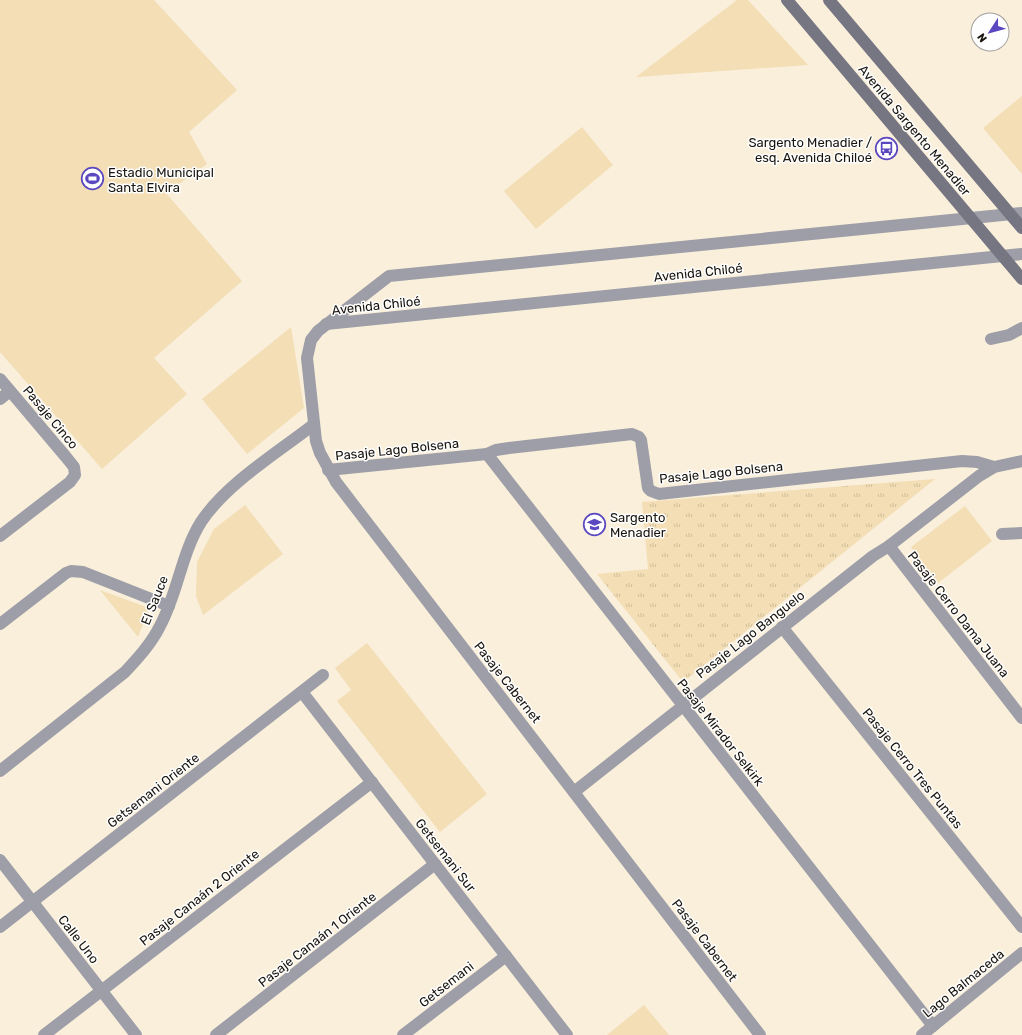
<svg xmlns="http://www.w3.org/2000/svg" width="1022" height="1035" viewBox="0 0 1022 1035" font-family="Rubik,sans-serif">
<defs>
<pattern id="park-tufts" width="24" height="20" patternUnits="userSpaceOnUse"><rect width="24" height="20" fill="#f3deb5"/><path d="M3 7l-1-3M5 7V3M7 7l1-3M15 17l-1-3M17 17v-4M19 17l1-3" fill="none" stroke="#d0be9a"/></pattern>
</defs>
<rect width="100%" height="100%" fill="#faefdb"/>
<!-- grass -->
<g fill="#f3deb5">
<polygon points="0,0 154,0 237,90 189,132 207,164 166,193 242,281 154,358 187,394 102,469 0,352"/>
<polygon points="737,0 748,0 808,65 636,77"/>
<polygon points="1022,96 1022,174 983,128"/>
<polygon points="582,127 613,165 536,229 504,191"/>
<polygon points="291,327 304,408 247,454 202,399"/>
<polygon points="245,505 283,554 203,615 196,596 197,562 214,529"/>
<polygon points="965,506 992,541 938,583 911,547"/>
<polygon points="100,590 149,608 138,637"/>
<polygon points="367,643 487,794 440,832 337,701 351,690 335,668"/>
<polygon points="644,1005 669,1035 607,1035"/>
</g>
<!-- park -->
<polygon fill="url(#park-tufts)" points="935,479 683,682 597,574 648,569 642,502"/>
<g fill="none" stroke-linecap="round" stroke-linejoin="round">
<!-- street -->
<g stroke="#9d9ea7" stroke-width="12">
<polyline points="326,324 1022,254"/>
<polyline points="991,339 1009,335 1022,328"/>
<polyline points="0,379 66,457 74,467 75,475 70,482 0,536"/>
<polyline points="0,399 10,391"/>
<polyline points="487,454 933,1026"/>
<polyline points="328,470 487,454 496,450 509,448 632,434 639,437 641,440 648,488 651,491 659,494 962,461 977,462 994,467"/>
<polyline points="1002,534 1022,533"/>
<polyline points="889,546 1022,718"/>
<polyline points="0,624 66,573 71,571 83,572 169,606"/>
<polyline points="782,627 1022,927"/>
<polyline points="302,692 567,1035"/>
<path d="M0,771l125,-99c13,-14 26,-28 35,-46 18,-33 21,-72 41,-104 25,-38 76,-69 112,-97"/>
<polyline points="574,792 873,556 889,546 979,476 994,467 1022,461"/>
<polyline points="0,860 136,1035"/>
<polyline points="0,927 323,675"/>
<polyline points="44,1035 372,782"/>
<polyline points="216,1035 435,864"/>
<polyline points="403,1035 506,956"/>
<polyline points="760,1035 336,482 320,453 316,441 307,358 311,340 318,331 389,276 1022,213"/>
<polyline points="922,1035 1022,953"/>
</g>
<!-- secondary -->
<g stroke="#767683" stroke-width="12">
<polyline points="787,0 1022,279"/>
<polyline points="829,0 1022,228"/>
</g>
</g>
<!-- icons -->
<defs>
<symbol id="bus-ring" viewBox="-11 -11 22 22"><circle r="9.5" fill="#fefefe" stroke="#5b48c0" stroke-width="1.5"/><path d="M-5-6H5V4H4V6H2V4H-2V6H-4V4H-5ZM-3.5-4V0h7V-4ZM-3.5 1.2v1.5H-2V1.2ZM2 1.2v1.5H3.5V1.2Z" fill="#5b48c0"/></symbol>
<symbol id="stadium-ring" viewBox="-11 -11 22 22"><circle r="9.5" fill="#fefefe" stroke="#5b48c0" stroke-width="1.5"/><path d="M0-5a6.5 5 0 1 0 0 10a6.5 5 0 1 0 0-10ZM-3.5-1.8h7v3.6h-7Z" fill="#5b48c0"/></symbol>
<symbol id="school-ring" viewBox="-11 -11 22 22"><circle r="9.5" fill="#fefefe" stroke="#5b48c0" stroke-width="1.5"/><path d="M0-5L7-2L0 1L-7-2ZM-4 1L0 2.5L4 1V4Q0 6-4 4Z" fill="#5b48c0"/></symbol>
</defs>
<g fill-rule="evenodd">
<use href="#bus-ring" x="874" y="136" width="25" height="25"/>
<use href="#stadium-ring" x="80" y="166" width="25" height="25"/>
<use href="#school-ring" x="582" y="512" width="25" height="25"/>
</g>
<g text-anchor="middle" stroke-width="3" stroke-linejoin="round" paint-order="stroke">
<!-- street labels -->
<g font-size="13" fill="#18140d" stroke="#fefefe">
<text transform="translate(915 130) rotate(50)" y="5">Avenida Sargento Menadier</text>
<text transform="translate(698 272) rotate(-6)" y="5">Avenida Chiloé</text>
<text transform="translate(376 305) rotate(-6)" y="5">Avenida Chiloé</text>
<text transform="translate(51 417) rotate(50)" y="5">Pasaje Cinco</text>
<text transform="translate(397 449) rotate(-6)" y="5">Pasaje Lago Bolsena</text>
<text transform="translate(721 472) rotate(-6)" y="5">Pasaje Lago Bolsena</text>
<text transform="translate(154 600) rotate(-68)" y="5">El Sauce</text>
<text transform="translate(959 614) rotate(52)" y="5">Pasaje Cerro Dama Juana</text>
<text transform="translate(750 634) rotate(-38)" y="5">Pasaje Lago Banguelo</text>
<text transform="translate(508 682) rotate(52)" y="5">Pasaje Cabernet</text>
<text transform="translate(721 732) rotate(52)" y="5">Pasaje Mirador Selkirk</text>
<text transform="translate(913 768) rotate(51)" y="5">Pasaje Cerro Tres Puntas</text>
<text transform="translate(153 790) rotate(-38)" y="5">Getsemani Oriente</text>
<text transform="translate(446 855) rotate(52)" y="5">Getsemani Sur</text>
<text transform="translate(199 897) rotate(-38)" y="5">Pasaje Canaán 2 Oriente</text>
<text transform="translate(79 939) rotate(52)" y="5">Calle Uno</text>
<text transform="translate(317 939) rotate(-38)" y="5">Pasaje Canaán 1 Oriente</text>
<text transform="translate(705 940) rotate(53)" y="5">Pasaje Cabernet</text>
<text transform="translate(963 983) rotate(-39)" y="5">Lago Balmaceda</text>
<text transform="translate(446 984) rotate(-38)" y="5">Getsemani</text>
</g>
<!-- poi labels -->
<g font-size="13" fill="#18140d" stroke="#fefefe" text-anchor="start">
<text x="872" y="147" text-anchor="end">Sargento Menadier /<tspan x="872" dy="15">esq. Avenida Chiloé</tspan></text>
<text x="108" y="177">Estadio Municipal<tspan x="108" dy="15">Santa Elvira</tspan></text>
<text x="610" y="522">Sargento<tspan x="610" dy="15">Menadier</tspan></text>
</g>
</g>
<!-- north arrow -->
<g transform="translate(990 32) rotate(234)"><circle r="19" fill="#fefefe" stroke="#a2a09e"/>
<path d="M0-3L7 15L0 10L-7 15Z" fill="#5b48c0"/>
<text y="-6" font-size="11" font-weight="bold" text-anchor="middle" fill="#18140d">N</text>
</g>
</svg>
